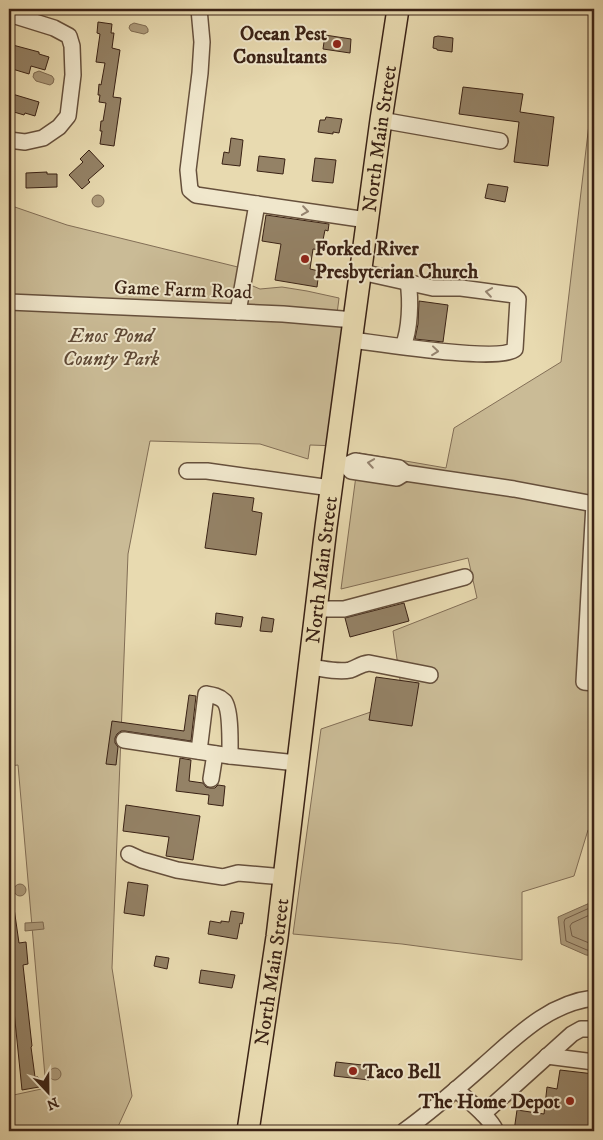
<svg xmlns="http://www.w3.org/2000/svg" width="603" height="1140" viewBox="0 0 603 1140" font-family="'IM FELL DW Pica',serif">
<rect width="100%" height="100%" fill="#e8dab0"/>
<filter id="stains"><feTurbulence type="fractalNoise" baseFrequency=".004" numOctaves="4"/><feColorMatrix values="0 0 0 0 .2 0 0 0 0 .09 0 0 0 0 .02 0 0 0 .5 -.17"/></filter>
<radialGradient id="worn" r=".72"><stop offset=".6" stop-color="#630" stop-opacity="0"/><stop offset="1" stop-color="#630" stop-opacity=".3"/></radialGradient>
<!-- green -->
<g fill="#cabb96" stroke="#826e56">
<polygon points="593,90 594,91 594,827 588,830 574,876 522,892 522,960 402,944 293,934 321,729 403,701 393,631 477,598 468,558 341,589 359,453 446,468 454,428 561,362"/>
<polygon points="9,205 67,225 250,270 248,284 260,289 282,287 307,291 339,298 337,314 354,320 338,446 310,445 308,459 260,444 150,441 128,554 112,968 132,1096 116,1131 9,1131 9,1096 46,1088 18,765 9,766"/>
</g>
<!-- water -->
<g fill="#ad9b7b" stroke="#7f6b52">
<polygon points="134,23 146,26 148,29 148,32 144,34 131,31 129,28 130,25"/>
<polygon points="39,71 52,76 54,79 53,83 50,85 36,81 33,77 34,73"/>
<circle cx="98" cy="201" r="6"/>
<circle cx="20" cy="890" r="6"/>
<polygon points="594,898 594,956 586,955 561,944 558,917 592,902"/>
<polygon points="43,922 44,929 25,931 25,923"/>
<circle cx="55" cy="1074" r="6"/>
</g>
<g fill="none" stroke-linecap="round" stroke-linejoin="round">
<!-- shore -->
<g stroke="#745e48" stroke-width="1">
<polyline points="594,906 565,919 564,922 566,941 587,950 594,951"/>
<polyline points="594,913 572,923 570,926 572,936 594,945"/>
</g>
</g>
<!-- building -->
<g fill="#948266" stroke="#3a2215">
<polygon points="98,22 112,24 111,33 114,33 112,48 120,50 113,97 121,98 114,146 100,144 102,131 100,131 101,121 103,121 106,103 99,102 100,95 98,95 99,84 101,85 105,63 96,62 100,34 97,33"/>
<polygon points="325,35 351,39 350,53 323,49"/>
<polygon points="438,36 453,38 452,52 437,50 437,49 433,48 434,37"/>
<polygon points="9,44 39,52 39,54 49,57 45,70 31,66 29,74 9,68"/>
<polygon points="463,87 523,94 520,112 554,117 548,166 514,162 519,122 459,114"/>
<polygon points="9,93 39,102 35,116 25,113 24,115 14,112 15,110 9,108"/>
<polygon points="326,117 342,119 339,133 333,132 333,134 318,132 320,120 325,120"/>
<polygon points="231,138 243,140 240,166 222,164 224,152 229,153"/>
<polygon points="89,150 104,166 88,180 90,182 82,189 69,175 83,162 80,159"/>
<polygon points="259,156 285,159 283,174 257,171"/>
<polygon points="315,158 336,160 333,183 312,181"/>
<polygon points="47,172 47,174 57,174 57,187 26,188 26,173"/>
<polygon points="488,184 508,187 505,202 485,198"/>
<polygon points="266,215 329,224 328,231 325,230 321,250 313,249 310,269 319,271 317,287 275,280 281,244 262,241"/>
<polygon points="419,301 448,305 443,342 415,339 418,324"/>
<polygon points="213,493 254,498 252,511 262,513 256,555 205,548"/>
<polygon points="404,603 409,621 350,637 345,618"/>
<polygon points="216,613 243,617 241,627 215,624"/>
<polygon points="262,617 274,619 272,632 260,631"/>
<polygon points="376,677 419,683 412,726 369,720"/>
<polygon points="189,695 196,696 191,741 125,731 121,731 117,734 115,738 115,743 118,747 116,765 106,764 112,721 184,731"/>
<polygon points="180,758 191,760 189,781 203,783 206,787 210,788 215,788 218,785 225,786 223,806 208,804 209,795 176,791"/>
<polygon points="126,805 200,816 193,860 166,856 169,837 123,831"/>
<polygon points="128,882 148,885 144,916 124,913"/>
<polygon points="9,908 14,908 19,943 26,942 28,964 23,965 32,1046 31,1047 35,1077 38,1077 39,1087 22,1090 14,1011 9,1012"/>
<polygon points="231,911 244,913 242,924 240,923 237,939 208,934 210,921 221,923 221,921 229,922"/>
<polygon points="156,956 169,958 167,969 154,966"/>
<polygon points="201,970 235,975 232,988 199,983"/>
<polygon points="336,1062 371,1066 369,1080 334,1076"/>
<polygon points="560,1070 594,1074 594,1131 514,1131 517,1110 544,1114 547,1087 557,1089"/>
</g>
<g fill="none" stroke-linecap="round" stroke-linejoin="round">
<defs>
<g id="minor">
<polyline points="199,9 202,42 200,73 188,170 190,190 196,195 367,220"/>
<polyline points="9,14 54,28 69,36 72,46 73,75 68,116 59,127 43,138 25,142 9,140"/>
<polyline points="381,120 500,141"/>
<polyline points="9,302 283,314 354,320"/>
<polyline points="238,312 257,204"/>
<path d="M352,340c25,3 148,23 163,9l3,-50 -4,-4 -53,-7h-28l-72,-16"/>
<path d="M403,346c7,-16 8,-46 5,-64"/>
<polyline points="335,463 346,465 355,461 399,468 405,473 397,478 351,471 346,465"/>
<polyline points="187,471 207,471 331,488"/>
<polyline points="405,473 514,489 594,504"/>
<polyline points="594,504 584,682 594,683"/>
<polyline points="316,609 344,609 465,577"/>
<path d="M309,667c12,1 28,6 41,3 7,-2 10,-6 19,-7l61,12"/>
<polyline points="124,740 230,756 297,763"/>
<path d="M199,751l7,-57c6,1 13,2 18,7 7,8 6,43 6,55"/>
<polyline points="211,779 215,754"/>
<polyline points="129,854 142,860 177,870 223,877 238,873 284,877"/>
<polyline points="547,1056 594,1062"/>
<path d="M456,1089c13,13 32,26 40,42"/>
<polyline points="483,1114 572,1034 581,1029 594,1029"/>
<path d="M404,1131c28,-20 54,-43 80,-66 33,-29 65,-62 110,-67"/>
</g>
<g id="highway">
<path id="s1" d="M248,1131l29,-194 49,-410 55,-407 17,-111"/>
</g>
</defs>
<!-- minor casing -->
<use href="#minor" stroke="#66503c" stroke-width="18"/>
<!-- highway casing -->
<use href="#highway" stroke="#3a2215" stroke-width="24"/>
<!-- minor -->
<use href="#minor" stroke="#f0e7cc" stroke-width="15"/>
<!-- highway -->
<use href="#highway" stroke="#e8dab0" stroke-width="21"/>
</g>
<!-- one-way arrows -->
<defs><path id="oneway-chevron" d="M-2-3.5L2.5 0L-2 3.5" fill="none" stroke-width="1.6" stroke-linecap="round" stroke-linejoin="round" transform="scale(1.25)"/></defs>
<g stroke="#958470">
<use href="#oneway-chevron" transform="translate(305 211) rotate(8)"/>
<use href="#oneway-chevron" transform="translate(489 292) rotate(-172)"/>
<use href="#oneway-chevron" transform="translate(435 351) rotate(6)"/>
<use href="#oneway-chevron" transform="translate(371 463) rotate(-171)"/>
</g>
<!-- markers -->
<g fill="#8f2418" stroke="#f0e7cc" stroke-width="2">
<circle cx="337" cy="44" r="5"/>
<circle cx="305" cy="259" r="5"/>
<circle cx="353" cy="1071" r="5"/>
<circle cx="570" cy="1101" r="5"/>
</g>
<g text-anchor="middle" stroke-width="4" stroke-linejoin="round" paint-order="stroke">
<!-- poi labels -->
<g font-size="20" font-weight="bold" fill="#3a2215" stroke="#f0e7cc" text-anchor="end">
<text x="327" y="40">Ocean Pest<tspan x="327" dy="23">Consultants</tspan></text>
<text x="315" y="255" text-anchor="start">Forked River<tspan x="315" dy="23">Presbyterian Church</tspan></text>
<text x="363" y="1078" text-anchor="start">Taco Bell</text>
<text x="560" y="1108">The Home Depot</text>
</g>
<!-- street labels -->
<g font-size="20" fill="#3a2215" stroke="#f0e7cc">
<text dy="7" stroke="none"><textPath href="#s1" startOffset="1001">North Main Street</textPath></text>
<text transform="translate(183 289) rotate(2)" y="7">Game Farm Road</text>
<text dy="7" stroke="none"><textPath href="#s1" startOffset="566">North Main Street</textPath></text>
<text dy="7" stroke="none"><textPath href="#s1" startOffset="161">North Main Street</textPath></text>
</g>
<!-- park labels -->
<g font-size="20" font-style="italic" fill="#5e4835" stroke="#f0e7cc">
<text x="111" y="342">Enos Pond<tspan x="111" dy="23">County Park</tspan></text>
</g>
</g>
<!-- margin -->
<rect width="603" height="1140" fill="none" stroke="#e8dab0" stroke-width="30"/>
<rect x="10" y="10" width="583" height="1120" fill="none" stroke="#3a2215" stroke-width="2.5"/>
<rect x="15" y="15" width="573" height="1110" fill="none" stroke="#3a2215"/>
<!-- north arrow -->
<g transform="translate(48 1092) rotate(158)" stroke="#f0e7cc" stroke-width="4" paint-order="stroke">
<path d="M0-4L9 19L0 12L-9 19Z" fill="#3a2215"/>
<text y="-8" font-size="14" font-weight="bold" text-anchor="middle" fill="#3a2215">N</text>
</g>
<rect width="100%" height="100%" filter="url(#stains)"/>
<rect width="100%" height="100%" fill="url(#worn)"/>
</svg>
